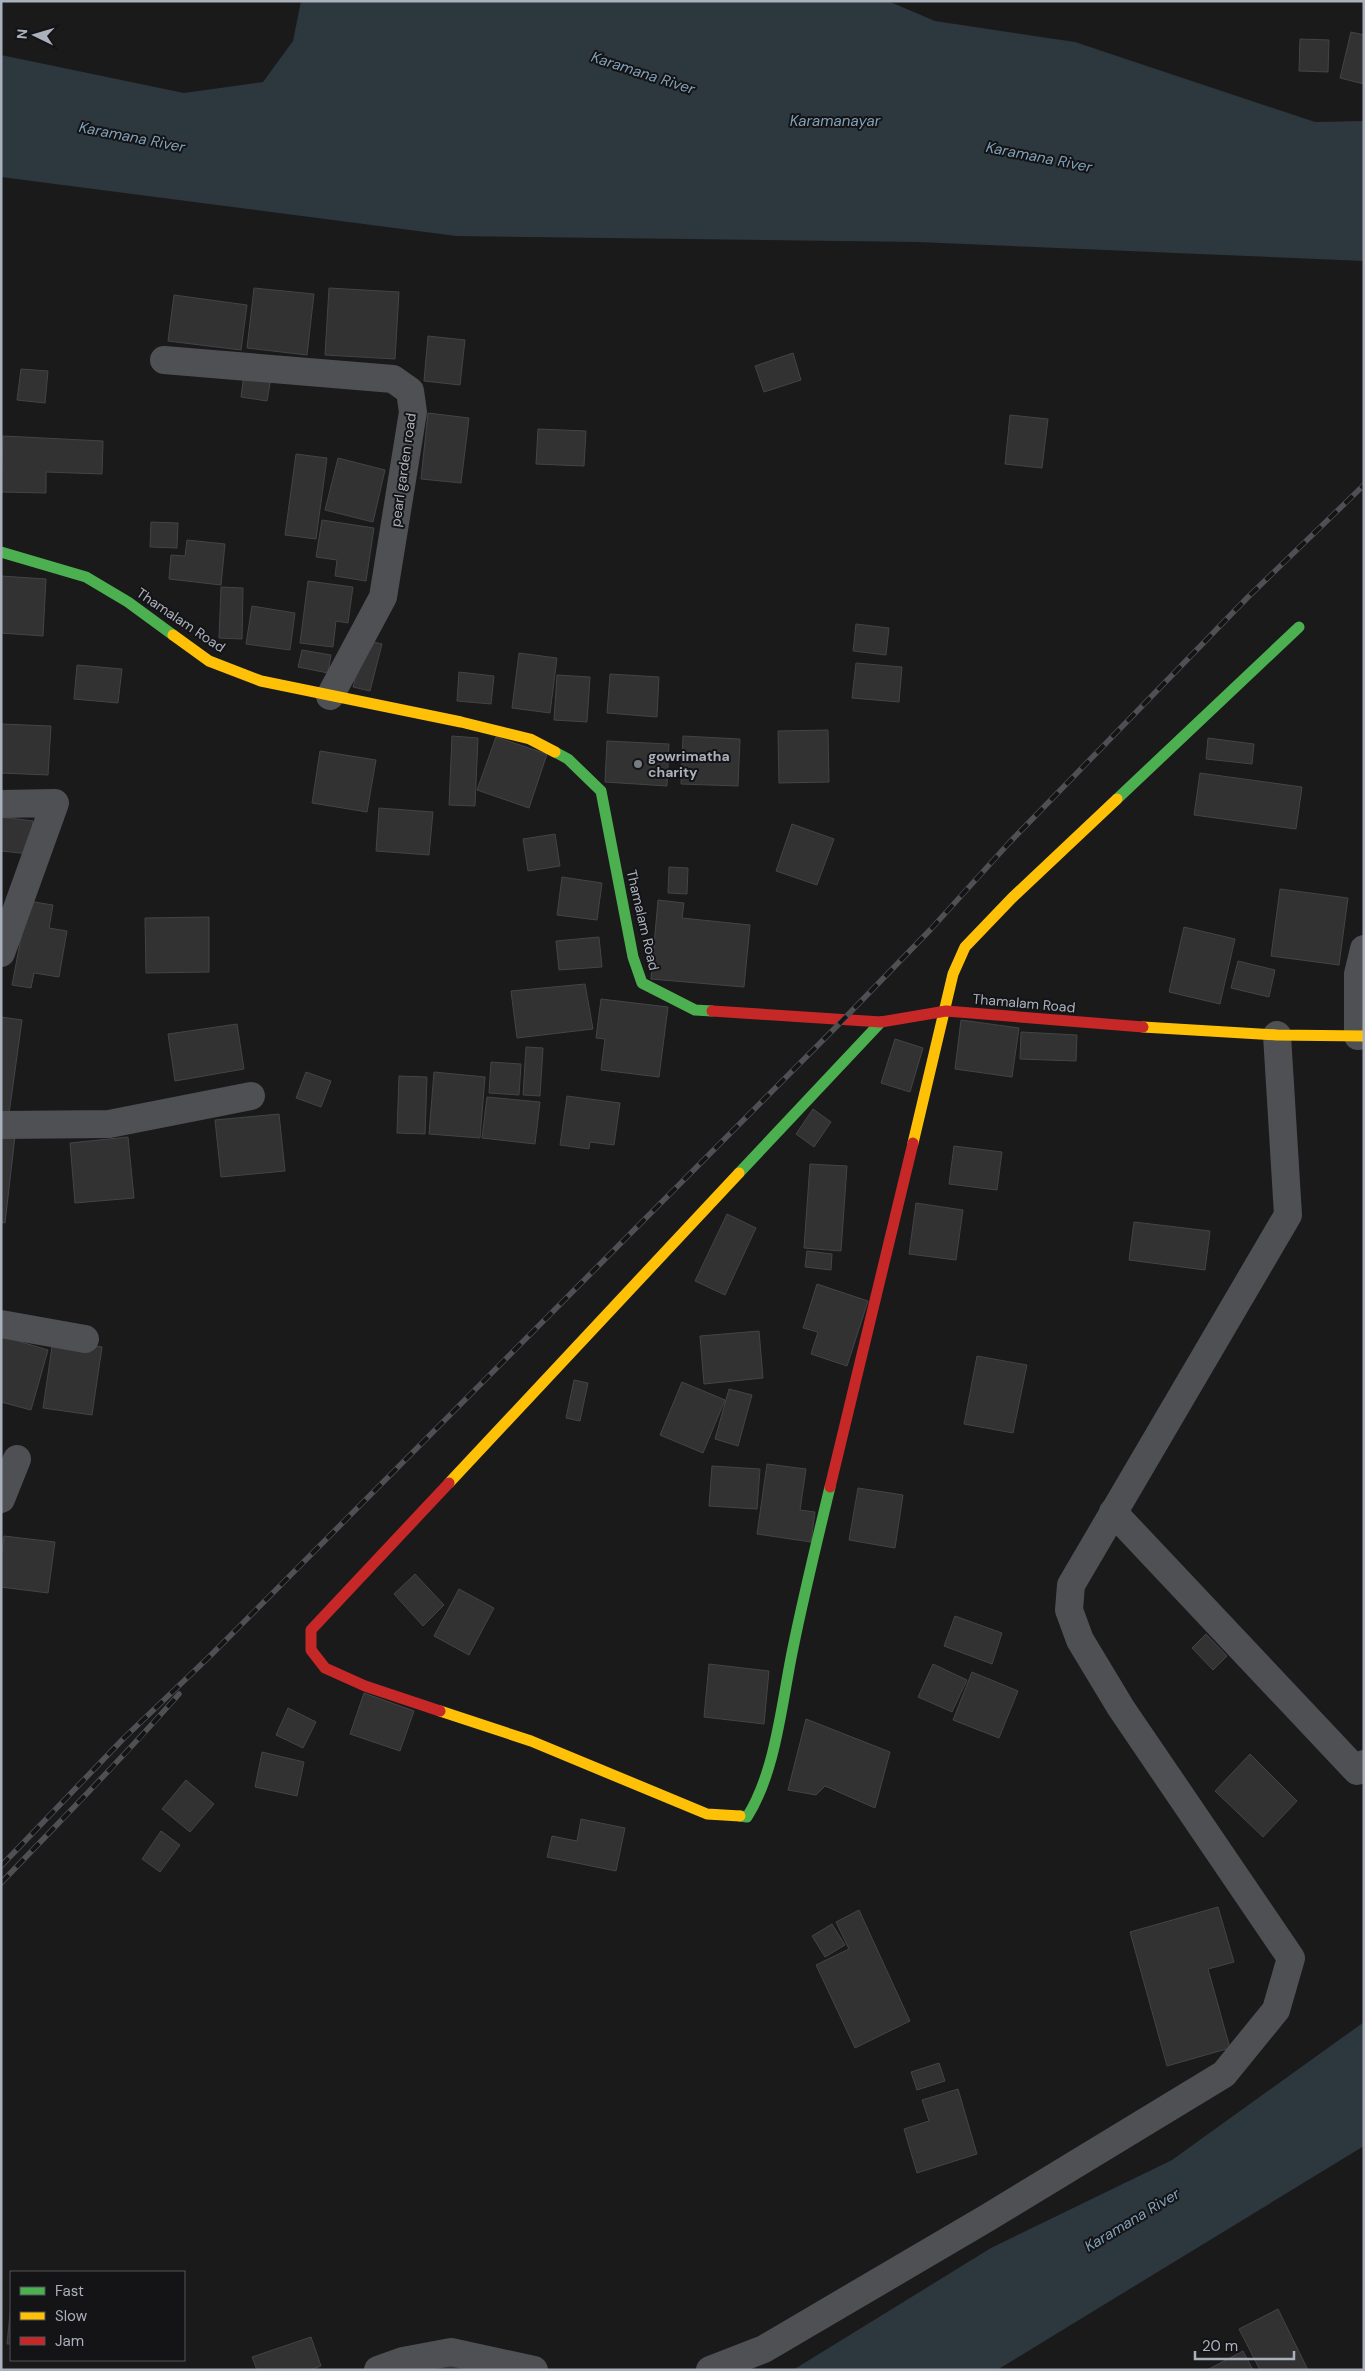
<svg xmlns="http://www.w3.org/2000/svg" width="1365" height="2371" viewBox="0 0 1365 2371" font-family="'DM Sans',sans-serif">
<rect width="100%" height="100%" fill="#1a1a1b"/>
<!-- water -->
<g fill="#2c373e">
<polygon points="301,1 888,1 935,21 1075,42 1315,122 1364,121 1364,261 918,242 456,236 1,177 1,55 184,93 263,82 293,41"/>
<polygon points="1364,2022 1364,2146 997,2370 793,2370 991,2248 1172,2160"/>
</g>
<!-- building -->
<g fill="#323233" stroke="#434447">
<polygon points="1351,32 1364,35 1364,84 1340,78"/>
<polygon points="1300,39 1329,40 1328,72 1299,71"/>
<polygon points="254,288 314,294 307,355 247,348"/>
<polygon points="329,288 399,292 395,359 325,355"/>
<polygon points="174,295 247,305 241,350 168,341"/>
<polygon points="428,336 465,340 460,385 424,381"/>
<polygon points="793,353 801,380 764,392 755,366"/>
<polygon points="21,369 48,371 45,403 17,400"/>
<polygon points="244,374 271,378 267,401 241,397"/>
<polygon points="428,413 469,418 461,483 421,479"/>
<polygon points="1010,415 1048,419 1042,468 1005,464"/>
<polygon points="538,429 586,431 584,466 536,464"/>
<polygon points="3,436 103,441 102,474 46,472 46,493 1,492"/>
<polygon points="296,454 327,458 316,539 285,535"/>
<polygon points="338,458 385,470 373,522 325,510"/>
<polygon points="322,520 374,528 366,581 335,576 337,560 316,557"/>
<polygon points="151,522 178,523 177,548 150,547"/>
<polygon points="187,540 225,544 221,585 169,579 171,555 185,556"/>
<polygon points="1,576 46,579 43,636 1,633"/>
<polygon points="308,581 353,587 348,623 336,621 333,647 300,643"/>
<polygon points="221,587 243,588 242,639 219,638"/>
<polygon points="252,606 295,613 290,650 246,644"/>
<polygon points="856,624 889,628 886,655 853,651"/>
<polygon points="365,640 382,644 370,691 353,687"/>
<polygon points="302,650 331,655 328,673 298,667"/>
<polygon points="519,653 557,658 550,713 512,708"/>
<polygon points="856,663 902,667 899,702 852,698"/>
<polygon points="77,665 122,669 118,703 74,699"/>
<polygon points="459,672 494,676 491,704 457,701"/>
<polygon points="610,674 659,677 657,717 607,713"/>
<polygon points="557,675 590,677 587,722 554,720"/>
<polygon points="1,724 51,726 48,775 1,773"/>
<polygon points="828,730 829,782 779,783 778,731"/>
<polygon points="452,736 478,738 475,806 449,805"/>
<polygon points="683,736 740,739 738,786 681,784"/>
<polygon points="496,737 547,754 529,808 477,790"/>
<polygon points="1208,738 1254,744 1252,764 1206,759"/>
<polygon points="607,741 669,744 667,786 605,782"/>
<polygon points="320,751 376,760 367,812 312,803"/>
<polygon points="1200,773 1302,787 1296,829 1194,815"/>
<polygon points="379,808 433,812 429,855 376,851"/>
<polygon points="1,817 33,821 30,854 1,851"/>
<polygon points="792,824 834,839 817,885 776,871"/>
<polygon points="555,834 560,866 528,871 523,839"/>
<polygon points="669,867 688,868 687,894 668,893"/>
<polygon points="562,877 602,883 597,920 557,915"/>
<polygon points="1280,889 1348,898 1339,965 1271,956"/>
<polygon points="658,900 684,903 682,918 750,925 744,987 651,979"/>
<polygon points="28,901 53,905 49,928 67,931 59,977 34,973 31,988 12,985"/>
<polygon points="209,917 209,972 146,973 145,918"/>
<polygon points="1184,927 1235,939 1220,1004 1169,992"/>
<polygon points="599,937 602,967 559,970 556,941"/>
<polygon points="1238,961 1275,970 1269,997 1231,988"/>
<polygon points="585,984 593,1029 517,1038 511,991"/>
<polygon points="601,999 668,1007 659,1077 601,1070 605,1039 596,1038"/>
<polygon points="1,1017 22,1020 8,1121 1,1120"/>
<polygon points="961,1020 1019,1028 1012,1077 955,1069"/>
<polygon points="237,1024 244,1069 175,1081 168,1034"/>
<polygon points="1021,1032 1077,1035 1076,1061 1020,1059"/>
<polygon points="895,1039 923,1048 910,1092 881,1083"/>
<polygon points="526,1047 543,1048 540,1096 523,1095"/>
<polygon points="491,1062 521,1064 519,1095 489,1093"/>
<polygon points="306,1072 331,1081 321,1107 296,1098"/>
<polygon points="434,1072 485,1077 480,1138 429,1134"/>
<polygon points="399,1076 427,1077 425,1134 397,1133"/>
<polygon points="567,1096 620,1103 614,1145 590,1142 589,1149 560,1145"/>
<polygon points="487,1097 540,1102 535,1144 482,1138"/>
<polygon points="813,1109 831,1122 814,1147 796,1134"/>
<polygon points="279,1114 285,1171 221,1177 215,1120"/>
<polygon points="1,1135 15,1136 5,1223 1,1222"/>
<polygon points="128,1137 134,1198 75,1203 70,1143"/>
<polygon points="954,1146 1002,1152 997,1190 949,1184"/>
<polygon points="810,1164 847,1166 841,1251 804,1248"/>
<polygon points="916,1203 963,1210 956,1260 909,1254"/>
<polygon points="727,1214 756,1228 725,1295 695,1281"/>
<polygon points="1134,1222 1210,1231 1205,1270 1129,1260"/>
<polygon points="807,1251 832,1254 831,1270 805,1267"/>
<polygon points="817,1284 868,1301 847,1366 811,1354 818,1332 803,1328"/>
<polygon points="759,1331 763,1378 704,1384 700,1336"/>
<polygon points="1,1336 48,1350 31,1410 1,1402"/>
<polygon points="53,1340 102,1347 92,1415 43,1408"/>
<polygon points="977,1356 1027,1365 1013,1433 964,1424"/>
<polygon points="574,1380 588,1383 580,1421 566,1418"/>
<polygon points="682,1382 725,1400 703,1453 660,1435"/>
<polygon points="729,1389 752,1395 738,1446 715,1439"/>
<polygon points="767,1464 806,1469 800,1510 815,1512 811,1542 757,1534"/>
<polygon points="712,1466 760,1469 757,1509 709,1506"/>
<polygon points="858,1488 903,1495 895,1548 849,1540"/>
<polygon points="4,1536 55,1542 48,1593 1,1587 1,1559"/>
<polygon points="415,1574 444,1605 423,1626 394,1594"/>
<polygon points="459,1589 494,1608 469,1655 434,1636"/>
<polygon points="955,1616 1002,1633 992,1664 944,1646"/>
<polygon points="1206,1634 1227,1656 1213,1670 1192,1648"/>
<polygon points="709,1664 769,1671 764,1724 704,1717"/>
<polygon points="933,1664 967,1680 952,1712 918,1697"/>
<polygon points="972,1672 1018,1691 999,1738 953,1720"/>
<polygon points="364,1693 414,1711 400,1751 350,1734"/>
<polygon points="288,1708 316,1722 303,1748 276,1735"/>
<polygon points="806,1719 890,1752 875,1808 825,1786 816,1795 788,1790"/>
<polygon points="262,1752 304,1762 297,1796 255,1787"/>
<polygon points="1250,1754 1297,1801 1263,1837 1215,1791"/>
<polygon points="186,1780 214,1804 190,1832 162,1809"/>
<polygon points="581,1819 625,1828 616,1871 547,1857 552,1836 577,1841"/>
<polygon points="161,1831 180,1845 160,1872 142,1859"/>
<polygon points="1218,1907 1234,1962 1208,1969 1230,2048 1167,2066 1130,1932"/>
<polygon points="859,1910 910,2021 855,2048 816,1965 849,1949 836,1922"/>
<polygon points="832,1924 845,1945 825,1957 812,1936"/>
<polygon points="939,2063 945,2081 917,2090 911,2072"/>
<polygon points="958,2089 977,2154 917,2173 904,2129 929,2121 922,2100"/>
<polygon points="11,2304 11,2344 7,2344"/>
<polygon points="1278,2309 1308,2370 1260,2370 1239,2329"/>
<polygon points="311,2337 321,2366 310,2370 257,2370 252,2357"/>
<polygon points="1243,2351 1253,2370 1207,2370"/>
<polygon points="469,2362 469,2370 433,2370 433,2365"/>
</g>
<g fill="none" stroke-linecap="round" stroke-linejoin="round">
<!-- street -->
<g stroke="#4e5054" stroke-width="28">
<polyline points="164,360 393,379 410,391 413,412 383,597 330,696"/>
<polyline points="1,804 55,803 1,953"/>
<polyline points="1358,1036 1358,974 1364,949"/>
<polyline points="1,1125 109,1124 251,1096"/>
<polyline points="1,1324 85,1339"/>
<polyline points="1,1499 17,1459"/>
<polyline points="1113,1512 1357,1771 1364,1764"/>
<polyline points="378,2370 403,2361 451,2352 534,2370"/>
<polyline points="710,2370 764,2349 987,2218 1224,2074 1276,2010 1291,1958 1121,1708 1080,1640 1069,1610 1071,1585 1288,1215 1277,1035"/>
</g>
<!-- fast -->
<g stroke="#4caf50" stroke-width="11">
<polyline points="1,552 86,577 128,602 173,635"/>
<polyline points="555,752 568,759 601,791 633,957 642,983 695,1010 712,1011"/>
<polyline points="1117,799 1299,627"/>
<polyline points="739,1173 881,1022"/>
<path d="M740,1816l7,1c29,-45 35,-117 46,-169 11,-54 24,-107 37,-161"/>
</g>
<!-- slow -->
<g stroke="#ffc107" stroke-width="11">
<polyline points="173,635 209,661 261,681 461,722 530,739 555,752"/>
<polyline points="1143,1027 1277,1035 1364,1036"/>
<polyline points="913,1143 953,974 965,947 1012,898 1117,799"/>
<polyline points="449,1483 739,1173"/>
<polyline points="440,1711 531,1741 707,1814 740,1816"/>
</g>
<!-- jam -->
<g stroke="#c62828" stroke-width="11">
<polyline points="712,1011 881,1022 946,1011 1143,1027"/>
<polyline points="830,1487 913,1143"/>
<polyline points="440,1711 365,1686 325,1668 311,1650 311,1630 449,1483"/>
</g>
<defs>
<g id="rail">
<polyline points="1,1866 124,1738 210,1656 837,1026 931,929 1009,843 1248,597 1364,485"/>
<path d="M1,1883c60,-63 121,-124 178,-189"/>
</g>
</defs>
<!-- rail casing -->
<use href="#rail" stroke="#4e5053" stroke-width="5.5"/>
<!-- rail -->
<use href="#rail" stroke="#141417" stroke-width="4" stroke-dasharray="11" stroke-linecap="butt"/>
</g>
<!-- markers -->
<circle fill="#787c84" stroke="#141417" stroke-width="2" cx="638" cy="764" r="5"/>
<g text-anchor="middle" stroke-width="4" stroke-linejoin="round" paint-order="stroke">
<!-- street labels -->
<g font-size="14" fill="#abb1bc" stroke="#141417">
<text transform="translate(403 470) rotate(-82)" y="5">pearl garden road</text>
<text transform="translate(181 620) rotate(34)" y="5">Thamalam Road</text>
<text transform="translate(643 920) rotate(77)" y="5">Thamalam Road</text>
<text transform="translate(1024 1003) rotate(5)" y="5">Thamalam Road</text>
</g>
<!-- poi labels -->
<g font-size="14" font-weight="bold" fill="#abb1bc" stroke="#141417" text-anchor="start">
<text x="648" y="761">gowrimatha<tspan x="648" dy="16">charity</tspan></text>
</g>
<!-- water labels -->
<g font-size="15" font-style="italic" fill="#81a1b8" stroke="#141417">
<text transform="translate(643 73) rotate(18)" y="5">Karamana River</text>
<text x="835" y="126">Karamanayar</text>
<text transform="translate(132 137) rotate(11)" y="5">Karamana River</text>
<text transform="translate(1039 157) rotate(11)" y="5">Karamana River</text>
<text transform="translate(1132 2220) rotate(-31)" y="5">Karamana River</text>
</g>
</g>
<!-- border -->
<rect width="1365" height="2371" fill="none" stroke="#abb1bc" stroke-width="5"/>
<!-- legend -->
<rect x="10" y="2271" width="175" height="90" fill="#141417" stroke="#505359"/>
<rect x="20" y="2287" width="25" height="8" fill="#4caf50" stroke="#505359"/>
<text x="55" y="2296" font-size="15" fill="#abb1bc">Fast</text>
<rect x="20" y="2312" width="25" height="8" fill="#ffc107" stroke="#505359"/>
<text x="55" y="2321" font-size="15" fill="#abb1bc">Slow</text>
<rect x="20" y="2337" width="25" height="8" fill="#c62828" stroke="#505359"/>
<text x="55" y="2346" font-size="15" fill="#abb1bc">Jam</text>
<!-- north arrow -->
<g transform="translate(35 35) rotate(275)" stroke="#141417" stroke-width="4" paint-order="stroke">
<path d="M0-4L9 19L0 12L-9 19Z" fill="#abb1bc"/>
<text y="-8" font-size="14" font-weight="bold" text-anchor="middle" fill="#abb1bc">N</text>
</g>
<!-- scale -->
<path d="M1195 2351v8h99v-8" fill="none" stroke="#abb1bc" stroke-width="2.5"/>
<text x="1202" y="2351" font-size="15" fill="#abb1bc" stroke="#141417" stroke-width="4" paint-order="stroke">20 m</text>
</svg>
